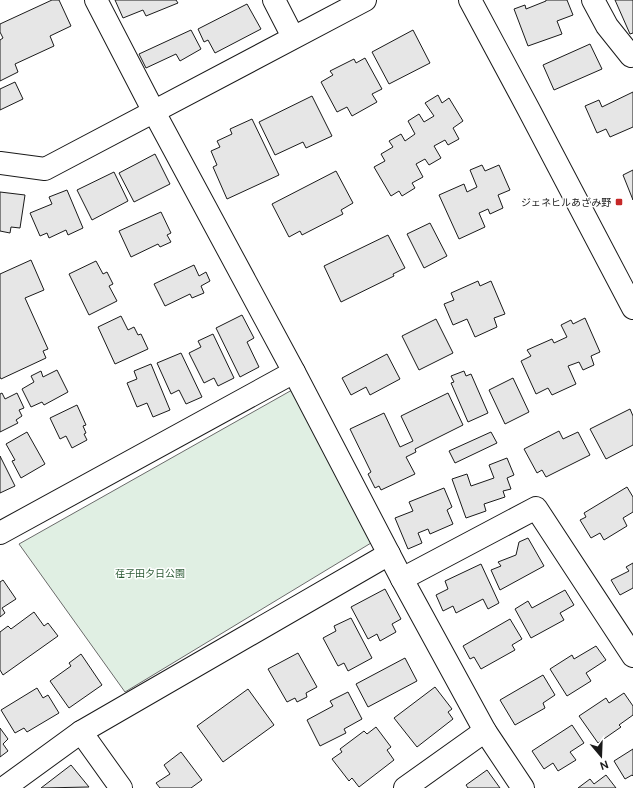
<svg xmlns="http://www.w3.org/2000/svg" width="633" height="788" viewBox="0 0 633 788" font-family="'DM Sans','Noto Sans JP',sans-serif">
<rect width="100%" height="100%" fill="#fff"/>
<!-- green -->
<polygon fill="#e0efe3" stroke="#6a6a6a" points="292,390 371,543 125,692 19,544"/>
<!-- building -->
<g fill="#e6e6e6" stroke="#1a1a1a">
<polygon points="52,0 59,0 71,26 50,36 54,46 15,64 18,72 0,81 0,40 3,38 0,32 0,24"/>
<polygon points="115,0 176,0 178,3 146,16 143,10 123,18"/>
<polygon points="546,0 567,0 573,15 557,21 562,34 528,46 514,9 525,5 526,9 546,1"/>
<polygon points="615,0 633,0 633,33 630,34"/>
<polygon points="247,4 261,29 215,53 208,40 204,42 198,29"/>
<polygon points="191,30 201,49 180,61 176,54 146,68 139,54"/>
<polygon points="413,30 430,63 389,84 372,52"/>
<polygon points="590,44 602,69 554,90 543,65"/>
<polygon points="365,58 382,89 372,94 377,102 352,116 347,107 337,112 321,82 333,75 330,71 354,59 356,63"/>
<polygon points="15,82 23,99 0,110 0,89"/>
<polygon points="633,92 633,127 610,137 606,129 597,133 585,106 599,100 602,107"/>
<polygon points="438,95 442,103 449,98 463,121 453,128 459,139 448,145 445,140 434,146 441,158 429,165 425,159 416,164 423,177 412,183 415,188 402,196 399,191 391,196 374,167 385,161 381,154 393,147 389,141 401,134 405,141 415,134 408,121 419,114 424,122 434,116 425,103"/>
<polygon points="312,96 332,136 306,148 303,142 275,155 259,122"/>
<polygon points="252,119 279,175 227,199 213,167 217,165 211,151 220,147 217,141 232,134 230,129"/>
<polygon points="155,154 170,184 134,202 119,173"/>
<polygon points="482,165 485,171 499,165 510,190 498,195 503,208 490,214 488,209 479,213 485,227 459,239 439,195 464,184 467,192 477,187 470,170"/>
<polygon points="633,170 633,200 623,175"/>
<polygon points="336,171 353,203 341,210 343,214 302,235 300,231 289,237 272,204"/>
<polygon points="114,172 128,201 92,220 77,190"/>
<polygon points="67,190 83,228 68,235 66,230 49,238 47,233 40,236 30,213 52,204 49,197"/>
<polygon points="0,192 25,195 20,228 11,227 10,233 0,231"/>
<polygon points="161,212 171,233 167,235 171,242 160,247 158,244 131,257 119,231"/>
<polygon points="430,223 447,256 424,268 407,234"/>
<polygon points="388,235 405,268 393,274 394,276 341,302 324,266"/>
<polygon points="31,260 44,290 25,298 48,349 43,351 46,358 1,379 0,377 0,274"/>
<polygon points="96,261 103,274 107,272 113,284 109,286 117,301 89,315 69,274"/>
<polygon points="194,265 199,276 206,272 210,281 201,286 204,293 192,298 190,294 165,306 154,284"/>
<polygon points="478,281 480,286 491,281 505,314 494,318 497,327 475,337 467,319 453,325 444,304 454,300 451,293"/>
<polygon points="242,315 254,338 247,342 259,367 240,377 216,328"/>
<polygon points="121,316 128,330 134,327 138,335 141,334 148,349 115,364 98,327"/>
<polygon points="585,318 600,352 591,356 594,365 583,370 579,362 568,366 576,384 552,395 548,388 536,394 521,361 531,356 527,350 552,339 554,343 567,337 561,325 571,320 573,324"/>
<polygon points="436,319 453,353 419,370 402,336"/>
<polygon points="213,334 234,378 218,386 214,378 204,383 189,353 201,347 198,341"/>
<polygon points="181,353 202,397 186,404 179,390 171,394 157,363"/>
<polygon points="387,354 400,379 370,395 366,387 351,395 342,378"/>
<polygon points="151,364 170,410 153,417 147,403 137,407 127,383 137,379 134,371"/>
<polygon points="57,370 68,392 44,405 42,402 31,407 22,389 34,382 31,376 41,371 43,377"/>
<polygon points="464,371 466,376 471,374 488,413 468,422 451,383 454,382 451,376"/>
<polygon points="513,378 529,412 505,424 489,390"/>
<polygon points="2,393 5,399 17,393 24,408 19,410 22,416 16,420 18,423 0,432 0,394"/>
<polygon points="448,393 463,425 415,449 416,452 406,457 415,474 381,490 379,486 375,488 368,474 371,472 350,429 384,413 400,447 413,441 401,416"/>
<polygon points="77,405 86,425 83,426 86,433 84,434 87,440 72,448 66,436 60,439 50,418"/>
<polygon points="630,409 633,416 633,445 606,459 590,429"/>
<polygon points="559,431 563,439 578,432 590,455 546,477 542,470 537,473 524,449"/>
<polygon points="27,432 45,464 21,478 12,461 15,460 6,444"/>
<polygon points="491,432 497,443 455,463 449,451"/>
<polygon points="0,456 15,486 0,493"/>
<polygon points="507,458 514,475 507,478 511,489 503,491 505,497 484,504 486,511 466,518 452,479 467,474 471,486 494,478 489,465"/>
<polygon points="627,487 633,497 633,512 623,518 627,526 604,540 600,533 591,538 580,520 586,517 584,513"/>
<polygon points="444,488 452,507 447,510 453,524 430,534 428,529 418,533 422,543 408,549 395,518 413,511 409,502"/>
<polygon points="528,538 544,566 500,590 491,570 501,566 498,562 516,555 519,542"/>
<polygon points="633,563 633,588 620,595 611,580 629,571 626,567"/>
<polygon points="481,564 499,603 488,609 483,599 456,613 453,606 443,611 436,595 448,589 445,581"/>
<polygon points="3,580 16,599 2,608 5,613 0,617 0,582"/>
<polygon points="385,589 401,619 392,624 396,632 380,641 377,634 368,639 351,607"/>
<polygon points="565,590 574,605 560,613 564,620 531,638 515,609 528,601 532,608"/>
<polygon points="34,612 44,626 48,623 58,636 3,675 0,670 0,632 8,626 11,629"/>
<polygon points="351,618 372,658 348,671 344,663 338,666 323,638 336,631 334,626"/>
<polygon points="510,619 522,639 512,645 515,650 481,669 474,657 470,659 463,646"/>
<polygon points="596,646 606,660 586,673 591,681 567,696 550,669 572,655 574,659"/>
<polygon points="298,653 317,687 306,693 307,697 297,702 295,698 287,702 268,669"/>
<polygon points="81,654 102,685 69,708 50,681 71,666 69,663"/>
<polygon points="405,658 417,681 368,707 356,684"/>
<polygon points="543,675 555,695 543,703 545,708 515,725 500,700"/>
<polygon points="435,687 452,709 448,712 453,719 417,747 394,718"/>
<polygon points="37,688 43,698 48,695 59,713 27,732 24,728 15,733 1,710"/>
<polygon points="248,689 274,725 223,762 197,726"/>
<polygon points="348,692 362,719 344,729 346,733 320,746 307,720 333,706 330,701"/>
<polygon points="624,693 633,706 633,715 619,725 621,727 598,743 579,716 606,698 609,703"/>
<polygon points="572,725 584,743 570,752 576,760 558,771 553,763 544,769 532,751"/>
<polygon points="376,727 391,747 387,750 394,760 359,787 352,778 349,781 332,759 342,752 340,749 364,731 367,734"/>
<polygon points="0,728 8,739 3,744 8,751 0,757"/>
<polygon points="633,749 633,776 632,775 625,779 614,761"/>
<polygon points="181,752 202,780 191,788 160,788 156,783 170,774 164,765"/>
<polygon points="71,765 89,787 41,788"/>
<polygon points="487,770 500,788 468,788 466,785"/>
<polygon points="606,775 616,788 578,788 590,779 594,784"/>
</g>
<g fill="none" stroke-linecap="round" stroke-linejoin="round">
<defs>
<g id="minor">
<polyline points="96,0 154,112 294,372 402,579 485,731 523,788"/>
<polyline points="274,0 293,37"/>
<polyline points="470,0 529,110 633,308"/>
<polyline points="593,0 607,26 631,56 633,55"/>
<polyline points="0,163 45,169 365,0"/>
<polyline points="0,533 294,372"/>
<polyline points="402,579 536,508 633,656"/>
<polyline points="81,732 121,788"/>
<polyline points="4,788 81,732 389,554"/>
<polyline points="405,788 485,731"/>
</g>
</defs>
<!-- minor casing -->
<use href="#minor" stroke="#1a1a1a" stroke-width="24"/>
<!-- minor -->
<use href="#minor" stroke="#fff" stroke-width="22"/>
</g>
<!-- markers -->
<rect fill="#c62828" stroke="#fff" stroke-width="1.5" x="615" y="198" width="8" height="8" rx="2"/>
<g text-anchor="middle" stroke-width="3" stroke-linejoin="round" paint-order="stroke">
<!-- poi labels -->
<g font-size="10" fill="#1a1a1a" stroke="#fff" text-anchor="end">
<text x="611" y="206">ジェネヒルあざみ野</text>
</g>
<!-- park labels -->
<g font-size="10" fill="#2b5a34" stroke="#fff">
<text x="150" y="577">荏子田夕日公園</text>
</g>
</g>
<!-- north arrow -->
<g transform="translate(601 756) rotate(161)" stroke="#ffffff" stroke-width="3" paint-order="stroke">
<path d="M0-3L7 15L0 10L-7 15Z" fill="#1a1a1a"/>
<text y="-6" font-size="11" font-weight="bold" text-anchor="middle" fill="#1a1a1a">N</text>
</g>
</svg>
